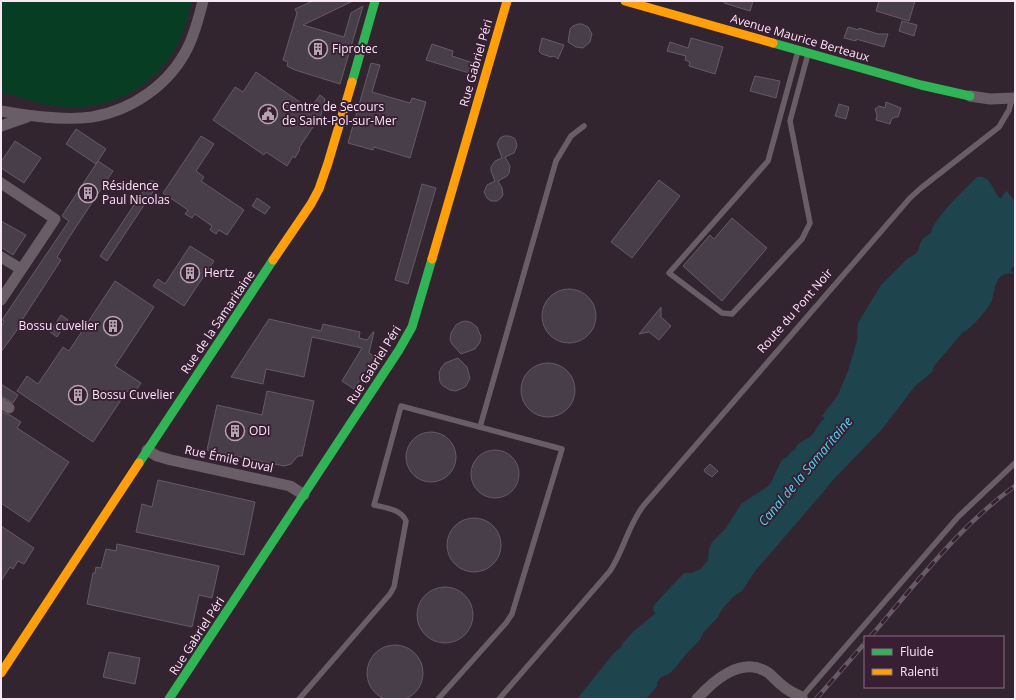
<svg xmlns="http://www.w3.org/2000/svg" width="1016" height="700" viewBox="0 0 1016 700" font-family="'Open Sans',sans-serif">
<rect width="100%" height="100%" fill="#332530"/>
<!-- green -->
<path fill="#073e23" d="M1,1h191c-4,14 -7,28 -13,41 -23,46 -74,72 -125,64 -18,-3 -35,-9 -53,-14z"/>
<!-- water -->
<path fill="#1e454e" d="M977,177c15,-2 15,15 24,22l3,-6 3,-2 8,10v64l-5,5 5,4c-20,-3 -19,12 -23,26 -3,8 -22,30 -29,32l-29,34 -2,6 -17,14 -32,42 -50,52 -15,18 -63,73 -13,20 -7,4 -13,14 -4,8 -14,15 -5,9 -13,13 -10,13 -7,7 -8,3 -4,5v4l-11,13h-69l36,-45 8,-7 2,-4 12,-13 20,-16 -2,-6 2,-4 29,-31h8l9,-4 7,-9 1,-11 3,-7 14,-14 15,-24 26,-17 4,-4 8,-18 4,-6 4,-2 4,-5 4,-2c2,-9 11,-9 16,-14 6,-6 6,-11 14,-18l-3,-2 16,-21 10,-24 9,-30 1,-18 23,-38 27,-27c14,-5 9,-12 15,-19 2,-3 6,-4 8,-6 2,-14 35,-45 46,-56z"/>
<!-- building -->
<g fill="#483e49" stroke="#655a66">
<polygon points="313,1 353,1 303,25 344,37 351,13 363,6 340,84 295,70 287,66 288,62 283,60 297,13 295,9"/>
<polygon points="725,1 753,1 750,11 724,3"/>
<polygon points="879,1 915,1 909,21 876,11"/>
<polygon points="902,21 917,25 914,36 899,31"/>
<polygon points="578,24 582,24 588,27 592,34 590,42 583,48 576,47 568,42 570,29 573,26"/>
<polygon points="848,27 859,30 859,28 878,34 888,34 884,47 856,39 856,41 844,38"/>
<polygon points="542,38 564,45 558,59 554,56 551,57 542,54 539,51"/>
<polygon points="691,38 723,47 715,74 689,66 690,62 685,60 686,56 667,51 670,42 688,48"/>
<polygon points="432,44 453,51 452,56 473,63 469,73 426,60"/>
<polygon points="371,63 380,65 372,92 410,103 412,98 426,102 410,158 374,147 373,150 348,143"/>
<polygon points="256,72 310,109 320,95 325,99 321,115 299,148 300,149 295,158 293,156 287,166 266,152 264,155 213,120 235,87 243,92"/>
<polygon points="755,76 780,81 776,98 750,91"/>
<polygon points="886,102 901,108 898,117 895,117 894,118 892,118 890,124 876,120 877,115 875,109 879,106 885,108"/>
<polygon points="839,104 849,107 846,119 835,116"/>
<polygon points="76,129 106,149 96,164 66,144"/>
<polygon points="201,136 214,144 196,171 204,177 201,181 244,210 227,235 219,230 216,234 210,230 212,226 195,214 192,218 185,214 188,210 163,193"/>
<polygon points="504,136 509,136 514,138 516,141 517,146 514,153 505,157 510,166 509,173 507,176 498,181 502,188 503,195 501,198 497,201 491,201 487,198 484,192 487,185 495,181 491,171 491,167 495,161 502,158 497,144 500,138"/>
<polygon points="15,141 41,158 24,183 1,168 1,162"/>
<polygon points="98,161 113,171 70,236 57,257 61,260 22,320 17,330 1,352 1,327 4,321 2,320 69,221 62,216"/>
<polygon points="659,180 680,196 632,258 611,242"/>
<polygon points="150,181 153,181 158,184 107,261 100,256"/>
<polygon points="422,184 436,188 408,284 395,280"/>
<polygon points="257,198 270,207 265,214 252,206"/>
<polygon points="732,218 767,248 722,301 683,266 710,235 714,239"/>
<polygon points="1,221 26,235 13,255 1,247"/>
<polygon points="190,246 214,261 184,306 153,286 158,279 165,284"/>
<polygon points="115,281 154,307 115,366 141,383 133,395 127,391 93,442 17,391 27,376 38,384 63,347 69,351"/>
<circle cx="569" cy="316" r="27"/>
<polygon points="661,307 661,317 671,326 659,340 649,332 639,334"/>
<polygon points="61,315 68,320 57,337 50,332"/>
<polygon points="269,319 321,331 323,324 360,332 359,338 367,340 373,332 374,332 369,353 375,357 354,389 342,381 362,348 312,337 304,377 266,369 263,384 231,377"/>
<polygon points="466,321 472,323 477,327 481,337 480,342 475,349 461,354 452,344 450,340 451,333 456,325 461,322"/>
<polygon points="458,358 467,367 470,378 466,386 463,388 456,391 450,390 443,386 440,382 439,373 441,368 445,363"/>
<circle cx="548" cy="390" r="27"/>
<polygon points="1,384 18,395 13,403 1,396"/>
<polygon points="267,391 314,401 302,456 298,456 291,464 284,466 207,450 217,405 262,415"/>
<polygon points="1,411 6,414 10,415 21,422 17,428 69,462 29,522 1,503"/>
<circle cx="431" cy="457" r="25"/>
<circle cx="495" cy="474" r="24"/>
<polygon points="710,464 718,471 712,477 705,472 704,470"/>
<polygon points="158,480 255,502 244,555 136,532 142,504 152,507"/>
<circle cx="474" cy="545" r="27"/>
<polygon points="1,526 34,548 24,564 18,561 13,569 10,567 1,581"/>
<polygon points="117,544 219,566 212,598 199,595 192,627 87,604 93,573 95,573 96,567 101,568 106,549 116,551"/>
<circle cx="445" cy="615" r="28"/>
<circle cx="395" cy="673" r="28"/>
<polygon points="109,652 140,658 135,684 103,677"/>
</g>
<g fill="none" stroke-linecap="round" stroke-linejoin="round">
<!-- lane -->
<g stroke="#695d66" stroke-width="5.5">
<polyline points="798,51 768,161 669,273 722,313 732,314 802,239 810,223 790,121 808,54"/>
<polyline points="480,427 556,161 571,136 584,126"/>
<polyline points="801,698 958,517 1015,463"/>
<path d="M299,699l91,-105 4,-7 12,-66c-5,-12 -20,-13 -32,-16l27,-99 161,43 -50,165 -6,9 -68,76"/>
<path d="M499,699l111,-128c14,-21 18,-46 34,-66l266,-307 11,-10 78,-61 10,-17 3,-12"/>
</g>
<!-- street -->
<g stroke="#695d66" stroke-width="11">
<polyline points="970,96 990,99 1015,98"/>
<path d="M1,111c28,5 63,10 91,6 41,-7 78,-33 96,-70 7,-14 11,-30 15,-46"/>
<polyline points="1,126 27,117"/>
<polyline points="1,183 55,219 1,300"/>
<polyline points="1,257 21,269"/>
<polyline points="1,403 9,408"/>
<polyline points="147,450 157,456 171,460 290,486 304,495"/>
<path d="M697,699c16,-18 44,-43 70,-27 6,4 10,10 16,14 5,5 12,8 19,11"/>
</g>
<!-- fast -->
<g stroke="#30b455" stroke-width="9">
<polyline points="773,43 921,85 970,96"/>
<polyline points="352,82 375,1"/>
<polyline points="139,463 273,260"/>
<polyline points="169,699 399,350 412,327 432,259"/>
</g>
<!-- slow -->
<g stroke="#ff9f0a" stroke-width="9">
<polyline points="625,1 773,43"/>
<polyline points="432,259 507,1"/>
<polyline points="273,260 311,204 319,189 328,163 352,82"/>
<polyline points="1,673 139,463"/>
</g>
<defs>
<g id="rail">
<path d="M870,637c45,-52 89,-111 145,-151"/>
<polyline points="816,699 865,643"/>
</g>
</defs>
<!-- rail casing -->
<use href="#rail" stroke="#675c65" stroke-width="4.5"/>
<!-- rail -->
<use href="#rail" stroke="#391f34" stroke-width="3" stroke-dasharray="9" stroke-linecap="butt"/>
</g>
<!-- icons -->
<defs>
<symbol id="building-ring" viewBox="-11 -11 22 22"><circle r="9.5" fill="#391f34" stroke="#b4a3b0" stroke-width="1.5"/><path d="M-4-6H4V6H1V3H-1V6H-4ZM-2.5-4.3h1.7v1.8h-1.7ZM.8-4.3h1.7v1.8H.8ZM-2.5-1h1.7V.8h-1.7ZM.8-1h1.7V.8H.8Z" fill="#b4a3b0"/></symbol>
<symbol id="civic-ring" viewBox="-11 -11 22 22"><circle r="9.5" fill="#391f34" stroke="#b4a3b0" stroke-width="1.5"/><path d="M-.6-6.5H3V-4.5H.6V-3L4-1V1h2V6H-6V1h2V-1L-.6-3ZM-1.2 2.5V6h2.4V2.5Z" fill="#b4a3b0"/></symbol>
</defs>
<g fill-rule="evenodd">
<use href="#building-ring" x="307" y="38" width="22" height="22"/>
<use href="#civic-ring" x="257" y="103" width="22" height="22"/>
<use href="#building-ring" x="77" y="182" width="22" height="22"/>
<use href="#building-ring" x="179" y="262" width="22" height="22"/>
<use href="#building-ring" x="102" y="315" width="22" height="22"/>
<use href="#building-ring" x="67" y="384" width="22" height="22"/>
<use href="#building-ring" x="224" y="420" width="22" height="22"/>
</g>
<g text-anchor="middle" stroke-width="4" stroke-linejoin="round" paint-order="stroke">
<!-- street labels -->
<g font-size="12" fill="#f9e7f5" stroke="#391f34">
<text transform="translate(800 38) rotate(16)" y="4">Avenue Maurice Berteaux</text>
<text transform="translate(476 63) rotate(-74)" y="4">Rue Gabriel Péri</text>
<text transform="translate(795 311) rotate(-49)" y="4">Route du Pont Noir</text>
<text transform="translate(218 322) rotate(-56)" y="4">Rue de la Samaritaine</text>
<text transform="translate(374 365) rotate(-58)" y="4">Rue Gabriel Péri</text>
<text transform="translate(229 459) rotate(12)" y="4">Rue Émile Duval</text>
<text transform="translate(197 636) rotate(-57)" y="4">Rue Gabriel Péri</text>
</g>
<!-- poi labels -->
<g font-size="12" fill="#f9e7f5" stroke="#391f34" text-anchor="start">
<text x="332" y="53">Fiprotec</text>
<text x="282" y="111">Centre de Secours<tspan x="282" dy="14">de Saint-Pol-sur-Mer</tspan></text>
<text x="102" y="190">Résidence<tspan x="102" dy="14">Paul Nicolas</tspan></text>
<text x="204" y="277">Hertz</text>
<text x="99" y="330" text-anchor="end">Bossu cuvelier</text>
<text x="92" y="399">Bossu Cuvelier</text>
<text x="249" y="435">ODI</text>
</g>
<!-- water labels -->
<g font-size="13" font-style="italic" fill="#4bd8f4" stroke="#391f34">
<text transform="translate(805 471) rotate(-50)" y="5">Canal de la Samaritaine</text>
</g>
</g>
<!-- border -->
<rect width="1016" height="700" fill="none" stroke="#f9e7f5" stroke-width="4"/>
<!-- legend -->
<rect x="864" y="636" width="140" height="52" fill="#391f34" stroke="#866f81"/>
<rect x="872" y="649" width="20" height="6" fill="#30b455" stroke="#866f81"/>
<text x="900" y="656" font-size="12" fill="#f9e7f5">Fluide</text>
<rect x="872" y="669" width="20" height="6" fill="#ff9f0a" stroke="#866f81"/>
<text x="900" y="676" font-size="12" fill="#f9e7f5">Ralenti</text>
</svg>
